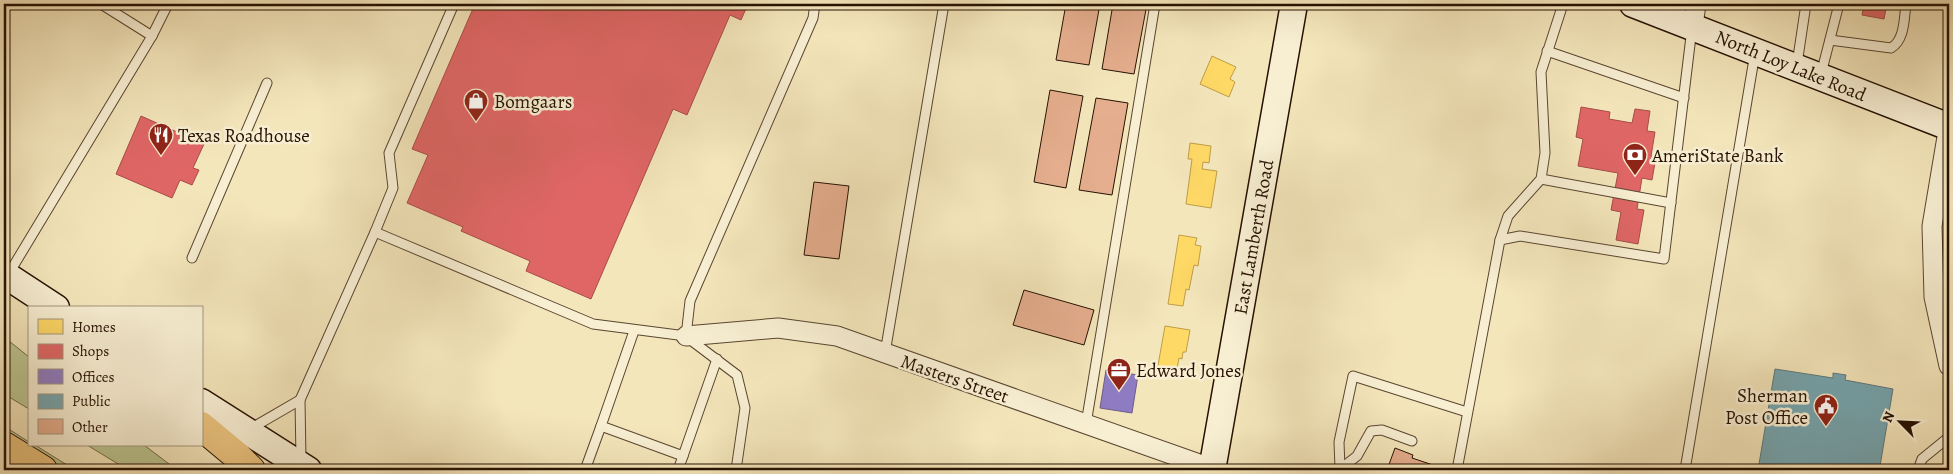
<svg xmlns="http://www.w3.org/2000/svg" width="1953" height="474" viewBox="0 0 1953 474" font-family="Alegreya,serif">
<rect width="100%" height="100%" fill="#f4e6bb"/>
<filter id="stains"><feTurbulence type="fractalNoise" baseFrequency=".004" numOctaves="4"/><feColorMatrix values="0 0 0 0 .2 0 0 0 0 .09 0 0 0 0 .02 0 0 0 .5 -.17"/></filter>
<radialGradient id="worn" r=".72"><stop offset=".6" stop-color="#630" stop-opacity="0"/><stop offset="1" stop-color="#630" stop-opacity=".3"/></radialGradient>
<!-- green -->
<g fill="#bcc590" stroke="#716b49">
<polygon points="4,337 29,357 29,409 4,394"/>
<polygon points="4,426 29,442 29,445 35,445 75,470 4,470"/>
<polygon points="87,445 144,445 177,470 128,470"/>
</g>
<!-- homes -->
<g fill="#ffd966" stroke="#be9d48">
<polygon points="1734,4 1769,4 1768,9"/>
<polygon points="1212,56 1236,67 1230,79 1235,82 1229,97 1200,84"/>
<polygon points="1190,143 1211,146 1209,163 1203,162 1202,169 1217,171 1211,208 1186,204 1192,159 1188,159"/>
<polygon points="1179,235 1197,238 1195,245 1201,246 1198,266 1194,265 1189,290 1186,289 1183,306 1168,304"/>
<polygon points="1165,326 1190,330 1186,352 1183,352 1182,359 1179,358 1176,374 1157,371"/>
</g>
<!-- shops -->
<g fill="#e06666" stroke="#a84c48">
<polygon points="475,4 748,4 741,20 730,15 687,115 673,109 591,299 526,271 530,261 461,231 463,227 407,203 428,155 412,149"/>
<polygon points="1864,4 1887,4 1884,19 1862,15"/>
<polygon points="1581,107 1610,112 1609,119 1632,123 1635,109 1650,111 1647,131 1655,132 1651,156 1656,157 1652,180 1642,178 1637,209 1644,210 1638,244 1616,240 1621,212 1611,210 1618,173 1578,166 1583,139 1576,137"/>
<polygon points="141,116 204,144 193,168 199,170 192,185 180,180 172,198 116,174"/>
<polygon points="599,464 617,470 597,470"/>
<polygon points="621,465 636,470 619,470"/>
</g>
<!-- offices -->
<polygon fill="#8e7cc3" stroke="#6f5c89" points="1106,370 1138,375 1132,413 1100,408"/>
<!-- public -->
<polygon fill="#76a5af" stroke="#5e797b" points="1775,369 1833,378 1833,373 1846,375 1845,380 1893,389 1880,466 1884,467 1883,470 1758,470"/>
<!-- building -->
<g fill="#e5ae8e" stroke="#261102">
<polygon points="1066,4 1100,4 1089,65 1056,60"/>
<polygon points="1113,4 1147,4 1134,74 1102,69"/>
<polygon points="1050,90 1083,96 1066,188 1034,182"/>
<polygon points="1096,98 1128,103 1112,195 1079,190"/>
<polygon points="814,182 849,186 839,259 804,255"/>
<polygon points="1024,290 1094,310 1084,345 1013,325"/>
<polygon points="1395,448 1413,455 1412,458 1436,466 1435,470 1387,470"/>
</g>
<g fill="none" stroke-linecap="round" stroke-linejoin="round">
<defs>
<g id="lane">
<polyline points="101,4 152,36"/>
<path d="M1830,40l61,8c14,-8 13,-30 15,-44"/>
<polyline points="1547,51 1684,98"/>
<polyline points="1797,64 1806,4"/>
<polyline points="1821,74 1839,4"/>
<polyline points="1541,179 1671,203"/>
<polyline points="375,232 593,324 686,336 690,301 813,18 815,4"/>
<polyline points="1500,240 1508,216 1541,179 1545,153 1541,72 1563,4"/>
<polyline points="192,258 267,83"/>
<polyline points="8,275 152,36 168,4"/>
<polyline points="634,331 601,426 683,456 717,359"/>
<polyline points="688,338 737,375 745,408 736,470"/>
<polyline points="885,353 944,4"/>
<polyline points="1086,424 1155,4"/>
<polyline points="250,429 300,400"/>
<polyline points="301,460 300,400 375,232 393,188 389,153 454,4"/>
<polyline points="1340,468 1339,442 1353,376 1467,412"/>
<polyline points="585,470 601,426"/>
<polyline points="678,470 683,456"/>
<polyline points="1339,470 1357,456 1371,431 1382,430 1412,441"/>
<polyline points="1457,470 1500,240 1520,236 1664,259 1692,28"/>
<polyline points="1685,470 1755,53"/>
<polyline points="1918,470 1922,459 1949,437"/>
</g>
<g id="street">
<polyline points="1693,26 1696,4"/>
<polyline points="1949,125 1932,226 1934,297 1949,366"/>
<polyline points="686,336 778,328 837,336 1216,470"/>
</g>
<g id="secondary">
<polyline points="1633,4 1949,127"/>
<polyline points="4,274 56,308"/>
<polyline points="201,402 308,470"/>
<polyline points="1212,470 1294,4"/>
</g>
<g id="highway">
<polyline points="201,426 237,456 251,470"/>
<polyline points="4,446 43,470"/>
</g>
</defs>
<!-- lane casing -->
<use href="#lane" stroke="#5a4630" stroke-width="11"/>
<!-- street casing -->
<use href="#street" stroke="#5a4630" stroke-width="21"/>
<!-- secondary casing -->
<use href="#secondary" stroke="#261102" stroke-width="29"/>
<!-- highway casing -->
<use href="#highway" stroke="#261102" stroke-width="30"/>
<!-- lane -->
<use href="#lane" stroke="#f8efd3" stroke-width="9"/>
<!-- street -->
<use href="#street" stroke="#f8efd3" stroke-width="19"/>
<!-- secondary -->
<use href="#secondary" stroke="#f8efd3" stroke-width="26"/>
<!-- highway -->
<use href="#highway" stroke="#eac37e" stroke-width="28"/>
</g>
<!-- icons -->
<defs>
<symbol id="shop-pin" viewBox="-11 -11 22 30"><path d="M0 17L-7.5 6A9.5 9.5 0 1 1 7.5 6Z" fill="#8f2418" stroke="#f8efd3"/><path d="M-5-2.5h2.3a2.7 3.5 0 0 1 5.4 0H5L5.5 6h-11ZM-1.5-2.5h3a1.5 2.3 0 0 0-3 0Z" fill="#fff"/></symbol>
<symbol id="restaurant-pin" viewBox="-11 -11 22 30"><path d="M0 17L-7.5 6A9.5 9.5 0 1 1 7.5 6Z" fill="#8f2418" stroke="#f8efd3"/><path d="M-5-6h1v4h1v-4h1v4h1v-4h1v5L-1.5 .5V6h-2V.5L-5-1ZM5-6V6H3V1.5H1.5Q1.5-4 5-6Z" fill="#fff"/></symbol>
<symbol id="bank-pin" viewBox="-11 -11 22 30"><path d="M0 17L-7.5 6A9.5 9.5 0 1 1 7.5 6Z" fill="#8f2418" stroke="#f8efd3"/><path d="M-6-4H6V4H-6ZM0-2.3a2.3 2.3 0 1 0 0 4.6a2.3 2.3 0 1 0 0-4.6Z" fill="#fff"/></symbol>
<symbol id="office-pin" viewBox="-11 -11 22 30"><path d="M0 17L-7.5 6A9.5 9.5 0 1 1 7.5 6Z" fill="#8f2418" stroke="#f8efd3"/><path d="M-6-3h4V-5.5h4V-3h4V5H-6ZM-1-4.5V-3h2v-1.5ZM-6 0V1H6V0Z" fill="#fff"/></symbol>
<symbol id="civic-pin" viewBox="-11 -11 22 30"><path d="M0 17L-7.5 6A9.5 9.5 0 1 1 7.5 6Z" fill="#8f2418" stroke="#f8efd3"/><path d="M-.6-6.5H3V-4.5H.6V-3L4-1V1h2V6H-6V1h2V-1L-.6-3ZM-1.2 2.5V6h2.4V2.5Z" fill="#fff"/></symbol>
</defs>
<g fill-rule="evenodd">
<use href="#shop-pin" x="462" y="87" width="28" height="38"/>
<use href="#restaurant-pin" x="147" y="121" width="28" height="38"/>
<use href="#bank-pin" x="1621" y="141" width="28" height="38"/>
<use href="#office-pin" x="1105" y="356" width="28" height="38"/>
<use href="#civic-pin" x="1812" y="392" width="28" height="38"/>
</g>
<g text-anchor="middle" stroke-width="5" stroke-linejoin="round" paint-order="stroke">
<!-- street labels -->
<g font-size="19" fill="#261102" stroke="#f8efd3">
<text transform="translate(1791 65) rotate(22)" y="7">North Loy Lake Road</text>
<text transform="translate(1253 237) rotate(-80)" y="7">East Lamberth Road</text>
<text transform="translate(955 378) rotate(19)" y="7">Masters Street</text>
</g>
<!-- poi labels -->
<g font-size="19" fill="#261102" stroke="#f8efd3" text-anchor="start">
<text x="494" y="108">Bomgaars</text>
<text x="178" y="142">Texas Roadhouse</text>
<text x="1652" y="162">AmeriState Bank</text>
<text x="1136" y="377">Edward Jones</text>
<text x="1808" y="402" text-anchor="end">Sherman<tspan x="1808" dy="22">Post Office</tspan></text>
</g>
</g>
<!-- margin -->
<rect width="1953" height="474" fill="none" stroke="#f4e6bb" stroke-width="20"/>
<rect x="5" y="5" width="1943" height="464" fill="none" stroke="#261102" stroke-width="2.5"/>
<rect x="10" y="10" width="1933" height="454" fill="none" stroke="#261102"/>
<!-- legend -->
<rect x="28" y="306" width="175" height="140" fill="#f8efd3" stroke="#a4967f"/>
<rect x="38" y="319" width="25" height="15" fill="#ffd966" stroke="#a4967f"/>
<text x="72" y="332" font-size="15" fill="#261102">Homes</text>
<rect x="38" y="344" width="25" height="15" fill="#e06666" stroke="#a4967f"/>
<text x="72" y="356" font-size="15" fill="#261102">Shops</text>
<rect x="38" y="369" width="25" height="15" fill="#8e7cc3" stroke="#a4967f"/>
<text x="72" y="382" font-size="15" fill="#261102">Offices</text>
<rect x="38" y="394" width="25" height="15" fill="#76a5af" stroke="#a4967f"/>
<text x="72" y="406" font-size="15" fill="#261102">Public</text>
<rect x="38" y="419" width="25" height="15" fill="#e5ae8e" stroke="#a4967f"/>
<text x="72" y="432" font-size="15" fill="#261102">Other</text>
<!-- north arrow -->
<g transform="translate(1900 422) rotate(294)" stroke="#f8efd3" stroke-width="4" paint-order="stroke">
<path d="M0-4L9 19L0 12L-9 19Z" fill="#261102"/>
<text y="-8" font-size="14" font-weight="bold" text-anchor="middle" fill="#261102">N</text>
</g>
<rect width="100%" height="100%" filter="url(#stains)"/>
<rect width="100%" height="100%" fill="url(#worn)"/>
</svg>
